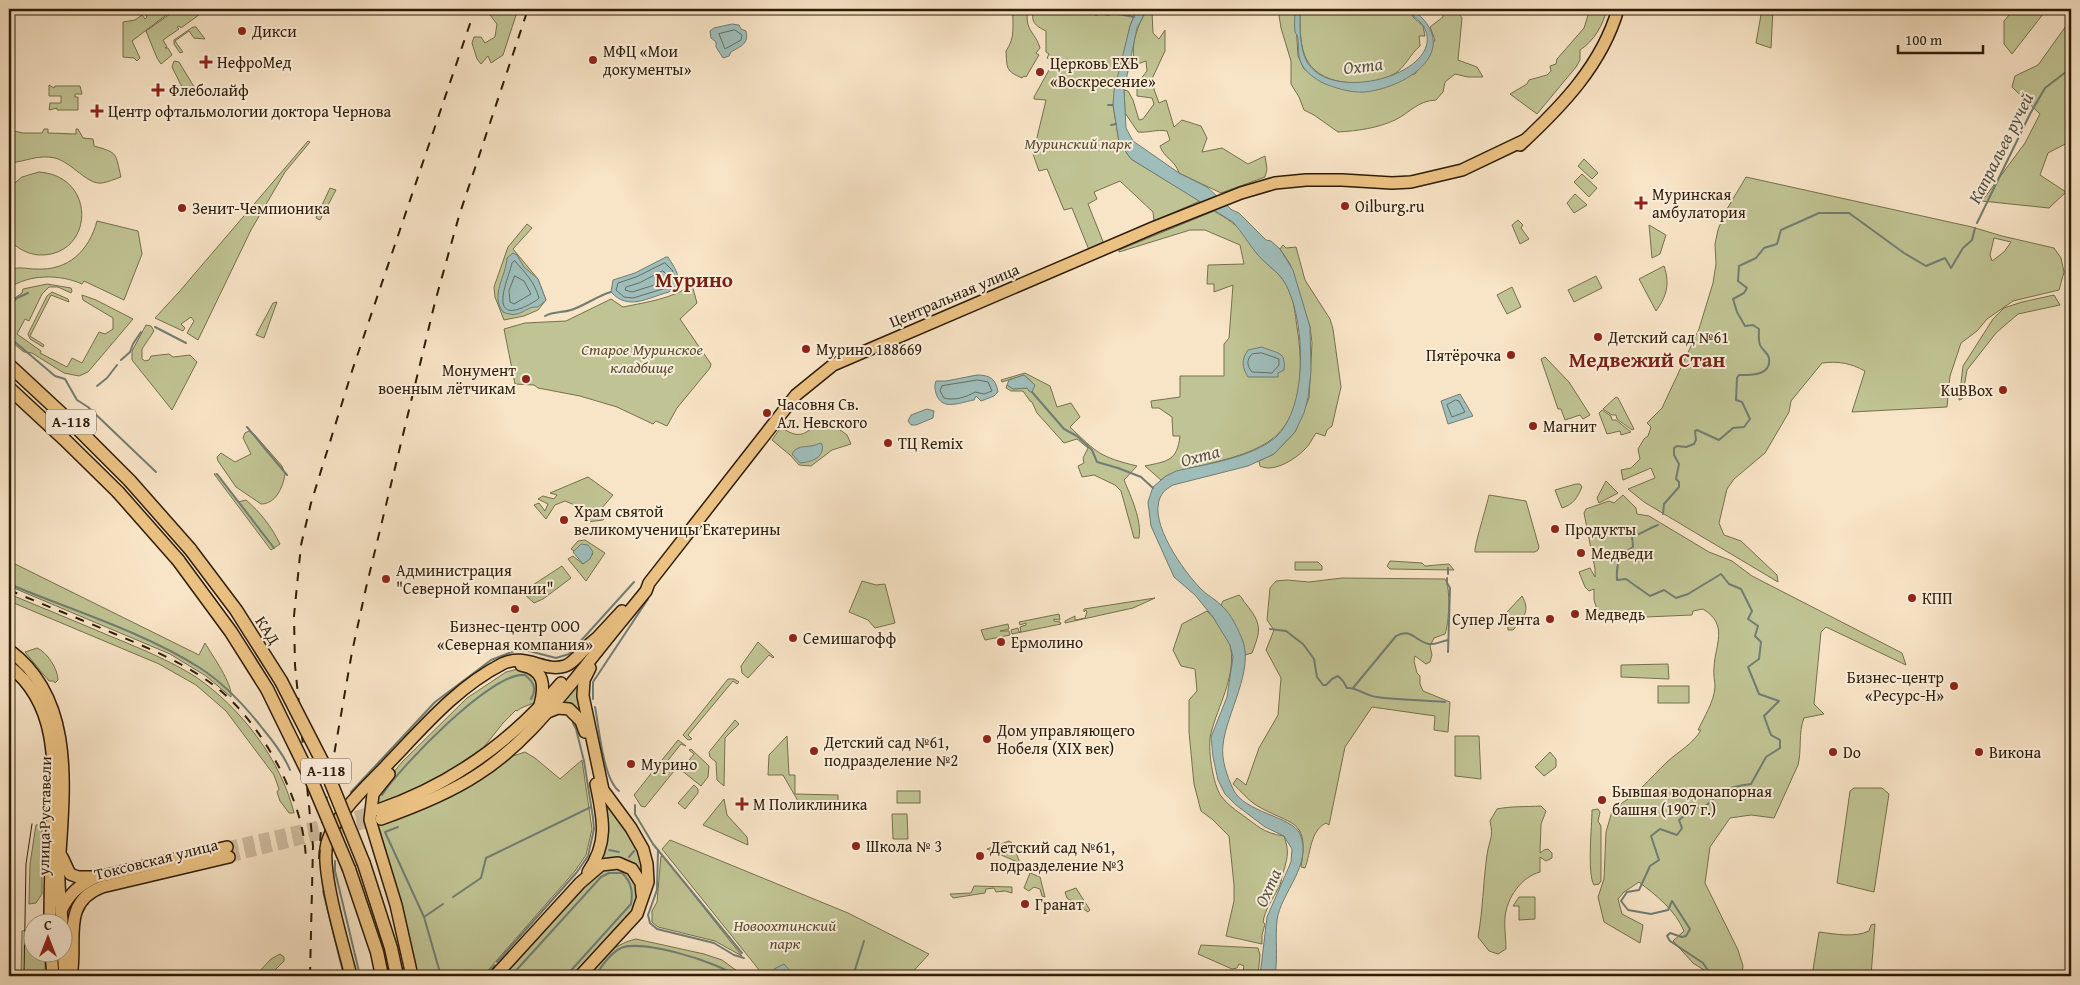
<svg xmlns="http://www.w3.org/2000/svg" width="2080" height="985" viewBox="0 0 2080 985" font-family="'Gentium Book Plus',serif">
<rect width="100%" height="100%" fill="#f8e4c6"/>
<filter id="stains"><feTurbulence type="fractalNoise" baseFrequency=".004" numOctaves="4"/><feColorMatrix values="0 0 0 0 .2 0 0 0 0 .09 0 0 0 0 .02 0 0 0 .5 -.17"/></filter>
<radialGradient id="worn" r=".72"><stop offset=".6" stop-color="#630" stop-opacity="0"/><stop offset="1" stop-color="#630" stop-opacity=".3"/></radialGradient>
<!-- green -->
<g fill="#c0c393" stroke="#76704d" fill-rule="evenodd">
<polygon points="155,9 174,9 132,41 140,58 137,61 134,58 123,57 123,22 135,20 142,15 145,19 147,17 146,15"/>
<polygon points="177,9 207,9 181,28 179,26 177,27 179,29 163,40 167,47 165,48 168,48 172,55 161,64 157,58 146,31"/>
<polygon points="484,9 518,9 503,55 491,63 488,56 481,64 477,59 472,43 474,37 481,37 485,43 495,37 497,24 490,15 483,12"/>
<path d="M1013,9h15c-4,22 7,22 12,39l-4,5 3,2 -13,22 -2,-1 -2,2c-16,-7 -15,-9 -16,-27 10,-14 6,-26 7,-42z"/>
<path d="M1034,9h103l-7,17 -17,79 6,37 12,17 69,42 -46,20 -1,-9 -33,-31 -26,11 3,7 -9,5 16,40 -15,6 -17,-42 -8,2 -17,-41 -8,2 -6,-17 13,-54 -12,-1v-2l20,-36 -7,-3 2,-4 -3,-2v-21c-11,-5 -16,-10 -12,-22z"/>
<path d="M1147,9l5,2 1,22 6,6 6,-9v21l-14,30 8,22 7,-3 8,27 8,-7 19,6 6,12 -5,14 20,-4 26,16 17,-8 2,13 -2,8 -44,16 -42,-20c-4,-13 -15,-15 -19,-27l10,-6 -3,-9c-11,-2 -18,2 -29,1l-13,-19 -1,-23 4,1 5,9 6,20 4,-1 11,-15 -2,-6 -15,-2v-12l10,-13 -1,-10 -11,4c-5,-22 2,-37 12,-56z"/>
<path d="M1278,9h17l3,47 6,13 45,21 66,-16 20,-34 -5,-13 13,-10v-8h13l6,9 -4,42 19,7 6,10h-15l-13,-3 -10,8 -2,10 -7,8c-19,1 -25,12 -41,20 -17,8 -38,11 -57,12l-24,-17 -10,-5 -5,-13 -8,-13v-23l-10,-33z"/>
<path d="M1300,9h111l2,8 10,9 2,10h-6l1,10c-10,8 -15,22 -26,28 -24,13 -70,14 -86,-12 -9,-14 -8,-37 -8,-53z"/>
<path d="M1590,9h17c-4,16 -13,32 -27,41v10l-4,7 -39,47 -27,-20 17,-10 2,-4 18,-5 4,-4 -1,-5 6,-2 1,-5 27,-31z"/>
<polygon points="1762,9 1773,9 1771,48 1756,43"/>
<polygon points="2014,9 2047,9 2012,54 2004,44 2004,21"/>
<polygon points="2071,19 2071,141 2048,153 2040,175 2066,192 2049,208 1982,201 2025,143 2040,114 2012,87 2015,76 2038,65"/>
<polygon points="193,27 196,27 205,39 194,38 189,31 175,41 183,52 180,53 174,44 174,40"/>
<polygon points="174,61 179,62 196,90 193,93 185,93 172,67"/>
<polygon points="49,85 54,88 55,86 80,86 82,94 75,94 75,97 78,97 78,110 57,110 57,108 49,110 50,103 61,103 61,96 49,96"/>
<path d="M44,129h4v4l28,1v-5h2l5,9 10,1 1,7c25,7 21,7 27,31 -6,2 -13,5 -19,6 -15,2 -29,-20 -47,-25 -17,-4 -30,4 -46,5v-33l14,3h19z"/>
<polygon points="308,141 310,142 285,172 251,230 198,340 187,333 194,321 191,317 181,324 185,328 183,331 155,318 179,292"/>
<polygon points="1584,159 1598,173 1592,179 1578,166"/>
<path d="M39,172c59,4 55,85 0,83 -12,-1 -23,-7 -30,-16v-51l13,-11z"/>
<polygon points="1582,174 1597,188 1589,197 1574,182"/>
<path d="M1746,177l226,50 30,9 52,12 7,10 3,14 -5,18 -46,11 -26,18 -10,12 -16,12 -11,33 -3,31 -95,5 13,-41c-15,-8 -26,-10 -43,-8l-31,38 -2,11 -24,41 -31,26 -7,10 -8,34 5,12 17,6 36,34 1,7 -134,-80 -16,-13 27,-11 -4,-10 -28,12 -2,-10 10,-2 9,-9 -2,-10 6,-10 4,-3 3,-9 -4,-4 15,-15 37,-79 14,-46 3,-19 -1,-20 3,-14 6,-16zM1994,238l17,4 -7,10 -12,9 -2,-6z"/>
<polygon points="330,188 336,190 320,220 316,218"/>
<polygon points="1575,194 1587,205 1574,213 1567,203"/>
<path d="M1214,211c12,7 24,14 32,26 5,6 8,14 13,19 11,12 20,16 28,30 7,13 8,27 10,41 6,38 8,91 -29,115 -20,13 -45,18 -68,24 -14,3 -27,5 -39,14l-16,-14c23,-5 32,-5 35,-30h-7l-1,-19 -13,-9h-7l-1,-7 29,-4v-21h44v-32l5,-6 4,-53 -19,7v-8h-7l1,-19 36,-1 -4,-19 -35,-15h-15l-71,22v-2z"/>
<polygon points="1518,220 1523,225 1521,228 1529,239 1520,244 1512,225"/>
<path d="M97,221l41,10 4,23 -18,46 -40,-19 -2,3c-22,-10 -53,-10 -73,4v-18c9,-4 17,-1 27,-1 32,2 53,-18 61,-48z"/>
<polygon points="527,224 532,228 513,249 538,279 546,300 538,310 524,316 504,320 495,297 494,287 508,247"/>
<polygon points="1649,225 1666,235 1660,254 1652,258"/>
<path d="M1283,245l3,3 10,-1 9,33 25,39 3,10 8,58 -9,39 -5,4 -2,6 -9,-3c-4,6 -7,13 -12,17 -10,10 -31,23 -44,16l-1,-5 15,-7 21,-22 14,-34 3,-55 -2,-16 -20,-63 -10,-15z"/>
<path d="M1664,266c6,17 3,30 -8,45l-17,-32z"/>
<polygon points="1596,276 1602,288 1574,302 1568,290"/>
<polygon points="47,284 71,288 72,291 71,293 58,287 49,287 42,294 29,321 25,319 17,334 41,351 40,353 67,367 72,358 82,363 99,332 105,334 113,329 113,318 83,300 82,295 96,300 133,319 88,372 79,376 64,373 32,353 24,352 9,340 9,302 22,293 23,289"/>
<path d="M692,285l5,18 -17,16 31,45 -1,4 -33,40 -10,18 -11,-5 -3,3 -36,-17 -37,-11 -42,-8 -4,-3 -19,-1 -11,-55 21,-6 41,-2 45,-22 12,8c24,-5 48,-8 69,-22z"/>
<polygon points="1512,287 1521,307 1507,314 1497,295"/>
<polygon points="52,292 68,299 69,302 51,295 30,336 44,345 43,347 30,339 28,334 47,296"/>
<polygon points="2054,295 2060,305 2018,314 1996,333 1967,370 1962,399 1959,400 1963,366 1993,319 2004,308 2022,302"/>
<polygon points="277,302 264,338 256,335 273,303"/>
<polygon points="146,325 151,326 154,331 142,349 142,359 145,361 149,360 151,356 169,354 173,357 190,355 197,362 172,410 132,360 132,351"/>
<polygon points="1545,357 1569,382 1590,415 1583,419 1580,415 1565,420 1561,409 1558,409 1541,359"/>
<path d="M1025,373l25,13 7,21 14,-4 9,14 -10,10c27,26 30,30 67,39l-13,14c7,17 18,40 15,58h-5l-13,-47 -6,-6 -21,-10 -12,2 -4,-11 6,-3 -1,-5 5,-10 -11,-9 -13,4 -27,-30 -5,-11 -2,-1 -7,-10h-12l-5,-3 1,-3 6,4 15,-1 2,4 5,-7 -11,-10 -22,7 -1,-2z"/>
<polygon points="1616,397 1618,398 1634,429 1632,430 1617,419 1616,415 1612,415 1603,409"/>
<polygon points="1602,410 1611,416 1612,420 1616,420 1631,432 1621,435 1620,431 1607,434 1599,413"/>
<path d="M824,418l23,17 4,9 -19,6 -21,16 -12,-1 -9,-10 -18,-15 9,-13c21,15 25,5 43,-9z"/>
<path d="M249,431l5,3 28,32 3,8c-2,13 -9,30 -24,30l-25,-17 -18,-26 -1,-4 4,-4 14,9 16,-8 -8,-16 2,-5z"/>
<path d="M214,474h3l21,28 8,-2c15,13 25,26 34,44l-9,6z"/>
<polygon points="588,477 613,495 601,509 608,514 603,520 587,522 577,506 565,501 555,505 546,519 534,505 539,503 545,511 548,504 538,499 543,496 554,499 557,495 550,493"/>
<polygon points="1606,481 1618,493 1599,503 1597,498"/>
<path d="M1576,484h4l2,3c-5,11 -8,17 -20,21l-7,-18z"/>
<path d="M1489,495l37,6 13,46 -1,3 -3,2h-60c-1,-6 12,-47 14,-57z"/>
<path d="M1623,495l13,13 1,6 12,2 60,36 23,9 20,15 150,77 4,12 -80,-38 -5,5 -7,72 10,10 -20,4c-6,15 -2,32 -6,47l-24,53 -23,-3 -21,3 -20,29 -5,36 33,67 5,16 -1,10h-34l-4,-6 -11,-7 -20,-22 11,-10c-9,-21 -27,-35 -45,-49l-15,10 -6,7 4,15 21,11 -3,18 -36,-21 -6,-25 6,-18 2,-47 7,-24c22,-10 37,-30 54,-46 12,-11 26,-18 34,-32h-3c6,-13 16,-28 17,-43 0,-6 -2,-13 -1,-19 1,-24 15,-43 -11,-59l-10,2 -1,4 -92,4 -6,-19v-11l-5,2 -4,-4 -6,-15 11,-4 5,9v-8l-11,-56 2,-4 23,-8 5,2z"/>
<polygon points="585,540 605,553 586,581 568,559 573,556 583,564 593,554 581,544 574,551 571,549 578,541"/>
<path d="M9,561l190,94 6,-12c7,12 28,41 26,54l-25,-21 -36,-22 -161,-68z"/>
<polygon points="1390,561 1422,563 1425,566 1449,564 1454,570 1390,569 1387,566"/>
<polygon points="1295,562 1318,562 1322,566 1322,570 1295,570"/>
<polygon points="562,566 571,578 543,599 534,603 522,592"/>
<path d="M1342,578l103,1c6,9 4,45 0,55l-11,4 -4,8 2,9 -2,7 -4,2 -11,-8 -1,5 3,12 3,3v8l3,7 27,11 -2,30 -14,-2 1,-14 -63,-9 -27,40 -16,78 -3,-2c-16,8 -15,29 -21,45l-4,-1c9,-50 -11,-41 -45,-62 -8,-5 -16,-15 -23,-21l4,-6 9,7 13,-37 19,-33 3,-37 -15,-28 8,-20 -7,-10 3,-32 6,-7 11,-1 22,2z"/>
<polygon points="862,581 876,585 885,584 895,623 875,628 868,620 849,612"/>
<path d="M9,594c34,14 68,28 101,42 29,12 59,24 86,41 45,31 85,83 98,136h-5l-9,-12 -3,-9 2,-3 -5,-14 -48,-64 -30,-26 -37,-21 -150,-63z"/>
<path d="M1239,595c4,3 3,5 7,9 16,20 15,26 6,49l-7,2 -2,-14 -22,-36 2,-4z"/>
<path d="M1522,596c9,15 1,23 -9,34h-5l-1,-18z"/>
<polygon points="1155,598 1133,608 1065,623 1065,621 1075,616 1075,620 1085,618 1087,612 1086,610 1084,612 1084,609"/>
<path d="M1207,611c9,9 22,24 24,38 4,29 -13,57 -20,84 -4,14 2,52 10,63 5,7 13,13 20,18 17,12 22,19 43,22 5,14 4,20 0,34 -3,7 -2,13 -6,19 -6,11 -13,21 -15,33l2,2 -3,11v9l-36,-8 8,-35v-16l-5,-49 -17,-17 -11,-8 -7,-27 -5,-52v-32l8,-9 -2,-22 -14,-3 -8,-16 9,-26z"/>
<polygon points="1059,614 1060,620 1054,619 1054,621 1060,622 1061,624 1012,634 1011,630 1018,628 1019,632 1021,632 1020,627 1026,625 1026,623 1020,625 1019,622"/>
<polygon points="1008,624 1009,629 1000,631 1009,631 1010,635 985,640 981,630"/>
<polygon points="758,642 774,657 773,658 769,655 748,678 742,673 741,666"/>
<path d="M37,648c10,4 21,21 21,32l-3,3 -1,-2h-5l-24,-29z"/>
<polygon points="1668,664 1669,679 1621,677 1621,665"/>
<polygon points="522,668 530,670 539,681 536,702 521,708 517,711 516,710 503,723 484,747 424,788 407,814 479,780 513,756 525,752 535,758 560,779 582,760 592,829 586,855 575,871 483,976 416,976 376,833 375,798 392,774 403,761 467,698 506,672"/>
<polygon points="728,679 734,679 739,682 737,684 733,681 688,735 692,739 688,740 683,735"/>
<polygon points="578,681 582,705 579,711 572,705 563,703"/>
<rect x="1658" y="686" width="31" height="17"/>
<polygon points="735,720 739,724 725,738 724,786 717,780 716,762 710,757 709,752"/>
<polygon points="787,736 789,775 795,775 795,794 838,795 838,801 798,801 783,775 768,775 769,755"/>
<polygon points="1455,736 1479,736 1481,779 1455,776"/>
<polygon points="678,740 686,746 681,744 665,764 674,771 645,807 641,806 634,795"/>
<polygon points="691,749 709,766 708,777 701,786 681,770 694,754 689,750"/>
<polygon points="1550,752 1556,759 1556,767 1544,776 1535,767"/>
<polygon points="694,785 698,789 698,793 685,809 678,803"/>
<polygon points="1854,788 1882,788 1889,794 1874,892 1837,883 1850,791"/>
<rect x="897" y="791" width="23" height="12"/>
<polygon points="603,798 623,824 640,851 643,875 636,866 601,860"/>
<polygon points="724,799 727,815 747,837 748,845 703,825"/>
<polygon points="795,805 849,805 849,809 789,808"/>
<path d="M1541,806l5,5 -5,13 -1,29 4,-3 4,-1 4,4v5l-6,3 -6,-4v15c-19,5 -33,26 -35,45 -1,10 1,22 1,32l-8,5 -9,-3 -11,-14c5,-27 5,-54 9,-82 2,-15 7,-17 3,-34l7,-12c14,-3 29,-2 44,-3z"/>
<path d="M1598,809l2,3 -2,9 3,5v55l-2,3 -5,1c-7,-11 -2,-60 -2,-75z"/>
<polygon points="892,814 907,814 908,839 893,839"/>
<polygon points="42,824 42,894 36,903 29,904 30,864 36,825"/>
<polygon points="670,840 848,913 929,954 909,976 764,976 662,849"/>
<polygon points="1009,841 1012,843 1020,863 987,849"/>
<polygon points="661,856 663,856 742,956 715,941 658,927 652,922 652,911 657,902"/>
<polygon points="618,866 635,878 638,902 628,920 574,976 502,976 595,876 601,871"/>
<polygon points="1030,873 1040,877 1045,897 1042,896 1040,889 1034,887 1029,891 1024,888"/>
<polygon points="974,886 1012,887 1012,893 1005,891 996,892 994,888 986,889 985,893 953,898 950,894 971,893"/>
<polygon points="1076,888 1090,910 1088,912 1067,898 1065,892"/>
<polygon points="1519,897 1535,897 1535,919 1519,920 1519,906 1513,906"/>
<path d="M1875,924l-4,52h-59l7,-44c17,2 35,6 50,-1l2,-6z"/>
<polygon points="32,929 32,952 45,953 45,976 21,976 22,931"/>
<path d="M636,939l68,15 18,6 22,16h-151c4,-19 25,-33 43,-37z"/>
<polygon points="1201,945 1258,948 1260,955 1258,976 1246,974 1243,971 1244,966 1239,964 1237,968 1232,969 1198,954"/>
<polygon points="280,954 284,957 284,961 269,976 255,976 271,959"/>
</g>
<!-- water -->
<g fill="#9fbebb" stroke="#717d73">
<path d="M1137,9h10l-10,19 -13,62 2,38 7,13 46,32 28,14 25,23 7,3 27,27 5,1 9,8 13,21 17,57 1,44 -3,27 -4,15 -9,19 -21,22 -26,12 -75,19c-5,3 -11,7 -13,13 -11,25 23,72 40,90 6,7 16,11 23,19 8,7 15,22 19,32 13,30 -16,75 -19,106 -2,14 4,31 10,44 11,24 59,27 67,45 13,31 -19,58 -23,86 -2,18 1,37 -2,56h-15l7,-59 24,-55 1,-13 -8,-13 -19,-9 -29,-22 -11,-11 -7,-14 -5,-23 -2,-20 16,-40 6,-40 -3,-12 -17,-28 -18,-22 -21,-18 -23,-51 -3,-24 5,-15 13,-11 10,-5c30,-7 76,-13 100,-34 32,-30 29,-111 12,-148 -7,-17 -19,-21 -30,-34 -9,-10 -15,-22 -25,-33l-102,-63 -12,-17 -6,-37 1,-14 16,-65z"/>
<path d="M1295,9h5c0,16 -1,38 7,53 26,44 141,10 117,-35 -4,-7 -14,-13 -20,-18h8c52,39 -2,78 -47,83 -14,1 -31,-4 -44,-10 -6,-4 -13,-8 -17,-14 -7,-10 -5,-18 -6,-29 -1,-7 -1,-2 -3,-7 -1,-8 0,-16 0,-23z"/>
<path d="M732,24l7,1 2,4 5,2c3,13 -5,15 -15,21l-2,4 -6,2 -7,-11v-5l-5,-4 -1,-7 4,-3z"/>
<path d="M513,253l4,2 7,12 14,12 8,21 -8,7c-14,-1 -17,13 -35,5 -13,-18 3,-35 4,-54z"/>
<path d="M666,257h2c8,13 17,24 1,35 -22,6 -41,19 -58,0l2,-12 22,-7z"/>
<path d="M1262,347c16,7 24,4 22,23l-6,3v4h-30c-6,-10 -7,-17 0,-27z"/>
<path d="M977,375c13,0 19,4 21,17l-4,4 -13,5 -5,-5 -2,4c-13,2 -30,11 -37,-4 -2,-5 -3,-10 -1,-15h10z"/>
<polygon points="1024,375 1035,385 1032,392 1030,392 1027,388 1013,389 1007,385 1009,380"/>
<polygon points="1460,394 1473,416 1448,424 1441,401"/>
<polygon points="927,409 934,411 933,418 916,425 911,425 908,421 911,415"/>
<path d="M820,443l2,1c3,14 -11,18 -22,19l-8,-9c5,-11 19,-5 28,-11z"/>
<polygon points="581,544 588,545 593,552 590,559 583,564 573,552"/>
<polygon points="784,964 795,976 774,976 774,969"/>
</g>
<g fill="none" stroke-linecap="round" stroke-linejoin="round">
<!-- shore -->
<g stroke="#666d61" stroke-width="1">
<polygon points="735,30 742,35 741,40 725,49 719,34"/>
<path d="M515,261c11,13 19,20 24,37 -2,3 -16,10 -20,11 -31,10 -8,-37 -7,-46z"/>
<polygon points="665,263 673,271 672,280 666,288 633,298 624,297 616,290 618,283 636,277"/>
<polygon points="663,271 666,274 664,282 632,292 625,290 626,287 639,283"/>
<polygon points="515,276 524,281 531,294 514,304 510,302 509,291"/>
<path d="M1262,353l17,6v6l-7,8 -20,-1c-5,-6 -6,-12 0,-18z"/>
<path d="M978,380l10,2 4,9 -8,3 -9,-2c-8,5 -21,9 -31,6l-4,-7 2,-5z"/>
<polygon points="1456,400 1459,401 1465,412 1452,417 1447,405"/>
</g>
<!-- stream -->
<g stroke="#717d73" stroke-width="2">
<polyline points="1130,9 1136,11"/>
<polyline points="1096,15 1101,13 1108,15 1113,13 1134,17"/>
<polyline points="1108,105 1113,105"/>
<polyline points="1111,125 1116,124"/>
<polyline points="1977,223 2030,114 2045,88 2071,68"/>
<polyline points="9,305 17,298 28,293"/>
<path d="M545,316c9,-5 17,-3 26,-6 15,-5 26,-14 40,-18"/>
<polyline points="155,327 186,343"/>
<polyline points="9,337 55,376 65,379 77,400 88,407 156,472"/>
<polyline points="121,360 130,352 133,344 141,332"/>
<polyline points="97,386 107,378 117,365"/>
<polyline points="1032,392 1064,429 1077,436 1092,450 1097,462 1118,468 1141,477 1153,488"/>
<polyline points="247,427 287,475"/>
<polyline points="217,474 274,548"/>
<path d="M1663,514l1,-10 15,-17v-5l-3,-3 3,-15 -5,-9v-7l3,-2 9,1 8,-3 2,-4 -1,-9 2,-1 22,10 14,-12 11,-1 6,-8 -8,-17 -6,-2 1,-22 2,-3c11,0 33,1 30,-17 -1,-5 -7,-8 -9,-13 -2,-5 -1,-11 -1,-16l-6,-4 -8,1 -8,-14 -4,-13 11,-6 3,-5 -9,-7 1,-15 17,-8 8,-10 13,-4 4,-14 38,-17h30l55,40 22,13 19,-8 6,10 12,-20 9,-8 3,-12"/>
<path d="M1658,525c-10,3 -15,9 -26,11l1,11c-14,8 -17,17 -16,33l9,-1 24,17 14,-6 12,8 12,-4 33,-20 8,10 12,5 11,22 -4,8 10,7 -3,10 6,6 -2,17 -11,8 11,27 20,7 -15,15 7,19 9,5v8l-14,9 -15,27c-23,3 -30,5 -46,23l-11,1 -15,12 3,8 -5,7 -17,-6 -9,7 8,24 -9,6 -11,24 -12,2 -6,9 7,9 23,4 17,-4 4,-9 18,28 -4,7 -4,1 -12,-4 -3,3 3,5 33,22 6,9 -3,4"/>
<polyline points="1448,574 1448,568"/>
<polyline points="1447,578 1447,583 1450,588 1448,652"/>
<path d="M9,584c62,26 135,48 191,84 25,16 45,38 63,61 10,12 21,26 27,41"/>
<path d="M1270,629l16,2 17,13 11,15 3,18 6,8h3l6,-6 6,-3 5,5 4,7c10,-1 19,8 30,9 22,3 45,3 68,5"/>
<path d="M1353,688l43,-52c15,-9 20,6 33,8 6,1 13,-3 19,-4"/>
<polyline points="593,699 593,682 597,676 648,599"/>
<path d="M595,707c4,20 8,72 24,84"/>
<polyline points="351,792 435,702 491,660 517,650 529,651 556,658 569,654 634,582"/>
<path d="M382,795c18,-28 110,-124 143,-120 9,7 12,14 6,24"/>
<polyline points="635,805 635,814 653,844 742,953"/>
<polyline points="398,827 385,832 424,917 441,976"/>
<polyline points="609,850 619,852"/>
<polyline points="658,850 657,890 648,915 650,923 657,929 714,943 734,955 744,958"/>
<polyline points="629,857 634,851"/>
<polyline points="335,861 335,871 360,976"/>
<polyline points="323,891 344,976"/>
<polyline points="453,897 481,878 486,858 591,807"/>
<polyline points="424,917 443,904"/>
<polyline points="497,962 577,872 588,856 594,829 593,818 584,761 576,729 573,723"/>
<polyline points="485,975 495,965"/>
<path d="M511,976l90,-99 8,-4h13c9,8 11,20 9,31l-65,72"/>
<path d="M596,976c4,-9 16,-24 25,-28 20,-9 98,14 114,28"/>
<polyline points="853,976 864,941"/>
</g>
<!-- major-tunnel -->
<g stroke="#cfbca0" stroke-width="11" stroke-dasharray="11 5.5" stroke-linecap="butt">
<polyline points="227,847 337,822 378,810"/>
<polyline points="229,857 378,820"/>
</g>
<defs>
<g id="major">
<path d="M1520,145c41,-38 82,-80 98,-136"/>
<polyline points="593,646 596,639 622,611"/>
<path d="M9,650c69,51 54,144 50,219 -1,18 2,36 3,53"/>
<path d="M521,665c24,4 24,21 19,40"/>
<path d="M9,666c51,39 45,104 43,161 -1,32 -2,64 -2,95"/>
<polyline points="548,712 558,708 569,709 581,721 585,732"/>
<polyline points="389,774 373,794 370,820 396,905 412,976"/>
<path d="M378,810c73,-25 133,-68 183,-127"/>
<path d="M381,819c34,-12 67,-25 96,-44 44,-28 75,-68 107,-107 20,-26 41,-51 62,-77l3,-8 147,-188 37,-30 322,-138 86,-34 34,-10 31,-3h36l50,3 19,-1 51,-12 63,-30"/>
<polyline points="62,857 70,874 78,877 98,877 227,847"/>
<path d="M588,872c21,-30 15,-54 8,-88"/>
<path d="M61,911c7,-16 17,-25 33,-33"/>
<polyline points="62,937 65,976"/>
<polyline points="51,952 53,976"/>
<path d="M71,976c7,-34 -11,-73 31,-89l127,-30"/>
<path d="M351,976c-7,-29 -31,-106 -24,-133 7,-27 38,-55 57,-75 36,-37 71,-80 118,-104 24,-12 42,9 63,2 10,-3 20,-20 31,-27"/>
<polyline points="495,976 580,883 601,865 618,863 632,869 641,883 642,894"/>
<polyline points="580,976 637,914 648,882 647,864 643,849 631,828 603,790 583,696 584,680 590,668"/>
</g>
<g id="highway">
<polyline points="9,365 78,429 130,481"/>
<polyline points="9,388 64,439 118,492"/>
<polyline points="190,549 236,610 281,681"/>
<polyline points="178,560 231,632 267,689"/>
<polyline points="364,864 391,948 397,976"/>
<polyline points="349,869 377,952 382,976"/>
</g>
</defs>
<!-- major casing -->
<use href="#major" stroke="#2d1c07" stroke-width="14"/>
<!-- highway casing -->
<use href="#highway" stroke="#2d1c07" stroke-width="15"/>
<!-- major -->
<use href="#major" stroke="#ecc283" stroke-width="11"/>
<!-- highway -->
<use href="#highway" stroke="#ecc283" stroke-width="12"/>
<!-- tram -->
<polyline stroke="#2d1c07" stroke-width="1" points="24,976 26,864 32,824"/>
<!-- rail -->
<g stroke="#2d1c07" stroke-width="2" stroke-dasharray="9 9" stroke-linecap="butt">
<path d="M9,590c35,15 71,29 106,44 35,15 70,29 101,53 27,21 49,53 65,84 14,29 24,57 25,90"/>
<polyline points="319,859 321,829 352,652 366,588 435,302 459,216 528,9"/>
<polyline points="310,976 313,846 295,665 294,616 301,545 311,503 352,371 475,9"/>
</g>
<defs>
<g id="highway-bridge">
<polyline points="130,481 190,549"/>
<polyline points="118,492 178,560"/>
<polyline points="281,681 323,763 364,864"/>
<polyline points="267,689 311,779 349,869"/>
</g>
</defs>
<!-- highway-bridge casing -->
<use href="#highway-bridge" stroke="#2d1c07" stroke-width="15" stroke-linecap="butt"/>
<!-- highway-bridge -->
<use href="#highway-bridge" stroke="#ecc283" stroke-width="12"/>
</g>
<!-- markers -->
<g fill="#8f2418" stroke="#faedda" stroke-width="2">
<circle cx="242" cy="31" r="5"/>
<circle cx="593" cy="60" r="5"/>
<path d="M203.5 54.5h5v5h5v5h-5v5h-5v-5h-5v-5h5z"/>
<circle cx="1040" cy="72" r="5"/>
<path d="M155.5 82.5h5v5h5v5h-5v5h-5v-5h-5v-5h5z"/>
<path d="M94.5 103.5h5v5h5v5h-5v5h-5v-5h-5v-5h5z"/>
<path d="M1638.5 195.5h5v5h5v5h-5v5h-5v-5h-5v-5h5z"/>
<circle cx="1345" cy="206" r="5"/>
<circle cx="182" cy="208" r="5"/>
<circle cx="1598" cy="337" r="5"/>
<circle cx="806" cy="349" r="5"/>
<circle cx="1511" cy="355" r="5"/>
<circle cx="526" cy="379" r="5"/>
<circle cx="2003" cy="390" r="5"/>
<circle cx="767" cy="413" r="5"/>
<circle cx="1533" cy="426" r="5"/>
<circle cx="888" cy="443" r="5"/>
<circle cx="564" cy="520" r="5"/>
<circle cx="1555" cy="529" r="5"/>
<circle cx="1581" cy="553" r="5"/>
<circle cx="386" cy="579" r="5"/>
<circle cx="1912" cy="598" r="5"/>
<circle cx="515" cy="609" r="5"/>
<circle cx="1575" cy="614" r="5"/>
<circle cx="1550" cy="619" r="5"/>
<circle cx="793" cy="638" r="5"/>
<circle cx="1001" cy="642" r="5"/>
<circle cx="1954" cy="686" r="5"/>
<circle cx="987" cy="739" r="5"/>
<circle cx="814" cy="751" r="5"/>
<circle cx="1833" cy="752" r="5"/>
<circle cx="1979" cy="752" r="5"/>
<circle cx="631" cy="764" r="5"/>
<circle cx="1602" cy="800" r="5"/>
<path d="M739.5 796.5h5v5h5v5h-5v5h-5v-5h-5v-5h5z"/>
<circle cx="856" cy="846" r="5"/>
<circle cx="980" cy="856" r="5"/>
<circle cx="1025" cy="904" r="5"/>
</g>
<g text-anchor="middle" stroke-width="4" stroke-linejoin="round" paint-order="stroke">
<!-- shield labels -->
<g fill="#faedda" stroke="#6a5b46" stroke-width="1">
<rect x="46" y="409.5" width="50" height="25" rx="4"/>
<rect x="301" y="758.5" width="50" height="25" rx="4"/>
</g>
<g font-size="15" font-weight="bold" fill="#2d1c07">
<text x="71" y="427">А-118</text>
<text x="326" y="776">А-118</text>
</g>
<!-- poi labels -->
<g font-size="16" fill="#2d1c07" stroke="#faedda" text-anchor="start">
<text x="252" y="37">Дикси</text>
<text x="603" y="57">МФЦ «Мои<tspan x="603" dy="18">документы»</tspan></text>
<text x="217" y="68">НефроМед</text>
<text x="1050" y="69">Церковь ЕХБ<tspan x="1050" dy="18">«Воскресение»</tspan></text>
<text x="169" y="96">Флеболайф</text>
<text x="108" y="117">Центр офтальмологии доктора Чернова</text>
<text x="1652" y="200">Муринская<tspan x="1652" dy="18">амбулатория</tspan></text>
<text x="1355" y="212">Oilburg.ru</text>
<text x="192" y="214">Зенит-Чемпионика</text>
<text x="1608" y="343">Детский сад №61</text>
<text x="816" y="355">Мурино 188669</text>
<text x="1501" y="361" text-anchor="end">Пятёрочка</text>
<text x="516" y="376" text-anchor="end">Монумент<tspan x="516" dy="18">военным лётчикам</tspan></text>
<text x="1993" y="396" text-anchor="end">KuBBox</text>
<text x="777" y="410">Часовня Св.<tspan x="777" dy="18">Ал. Невского</tspan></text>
<text x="1543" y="432">Магнит</text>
<text x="898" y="449">ТЦ Remix</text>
<text x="574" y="517">Храм святой<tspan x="574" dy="18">великомученицы Екатерины</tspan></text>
<text x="1565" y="535">Продукты</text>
<text x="1591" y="559">Медведи</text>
<text x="396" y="576">Администрация<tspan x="396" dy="18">"Северной компании"</tspan></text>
<text x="1922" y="604">КПП</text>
<text x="1585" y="620">Медведь</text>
<text x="1540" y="625" text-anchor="end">Супер Лента</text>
<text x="515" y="632" text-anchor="middle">Бизнес-центр ООО<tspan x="515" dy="18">«Северная компания»</tspan></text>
<text x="803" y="644">Семишагофф</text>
<text x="1011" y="648">Ермолино</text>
<text x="1944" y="683" text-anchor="end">Бизнес-центр<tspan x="1944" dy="18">«Ресурс-Н»</tspan></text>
<text x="997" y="736">Дом управляющего<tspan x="997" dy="18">Нобеля (XIX век)</tspan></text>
<text x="824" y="748">Детский сад №61,<tspan x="824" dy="18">подразделение №2</tspan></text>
<text x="1843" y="758">Do</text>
<text x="1989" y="758">Викона</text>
<text x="641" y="770">Мурино</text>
<text x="1612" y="797">Бывшая водонапорная<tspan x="1612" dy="18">башня (1907 г.)</tspan></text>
<text x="753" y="810">М Поликлиника</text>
<text x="866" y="852">Школа № 3</text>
<text x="990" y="853">Детский сад №61,<tspan x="990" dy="18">подразделение №3</tspan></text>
<text x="1035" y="910">Гранат</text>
</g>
<!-- park labels -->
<g font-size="16" font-style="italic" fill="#594e31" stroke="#faedda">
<text x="1078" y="149">Муринский парк</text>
<text x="642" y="355">Старое Муринское<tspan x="642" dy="18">кладбище</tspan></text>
<text x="785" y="931">Новоохтинский<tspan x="785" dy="18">парк</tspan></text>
</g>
<!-- street labels -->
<g font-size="16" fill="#2d1c07" stroke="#faedda">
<text transform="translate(954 295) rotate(-23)" y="6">Центральная улица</text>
<text transform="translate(268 630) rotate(57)" y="6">КАД</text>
<text transform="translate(44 816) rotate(-89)" y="6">улица Руставели</text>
<text transform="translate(156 859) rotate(-14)" y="6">Токсовская улица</text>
</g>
<!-- water labels -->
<g font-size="18" font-style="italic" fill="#555546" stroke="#faedda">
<text transform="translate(1363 66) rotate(-7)" y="6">Охта</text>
<text transform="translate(2001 148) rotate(-63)" y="6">Капральев ручей</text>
<text transform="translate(1200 456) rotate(-15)" y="6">Охта</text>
<text transform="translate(1268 888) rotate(-66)" y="6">Охта</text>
</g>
<!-- district labels -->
<g font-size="21" font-weight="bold" fill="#7a1f14" stroke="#faedda">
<text x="694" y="287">Мурино</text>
<text x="1647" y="367">Медвежий Стан</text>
</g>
</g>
<!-- margin -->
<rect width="2080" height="985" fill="none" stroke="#f8e4c6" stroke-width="30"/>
<rect x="10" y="10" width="2060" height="965" fill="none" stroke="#2d1c07" stroke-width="2.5"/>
<rect x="15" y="15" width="2050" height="955" fill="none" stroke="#2d1c07"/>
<!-- north arrow -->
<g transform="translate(48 938)"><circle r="24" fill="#faedda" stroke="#a89986"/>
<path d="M0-4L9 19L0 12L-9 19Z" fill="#8f2418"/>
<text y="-8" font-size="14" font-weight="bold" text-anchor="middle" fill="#2d1c07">С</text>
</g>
<!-- scale -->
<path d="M1898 45v8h85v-8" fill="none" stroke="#2d1c07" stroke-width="2.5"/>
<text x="1905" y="45" font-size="15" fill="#2d1c07" stroke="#faedda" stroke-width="4" paint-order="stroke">100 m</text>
<rect width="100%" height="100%" filter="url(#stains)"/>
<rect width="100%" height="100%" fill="url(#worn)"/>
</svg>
